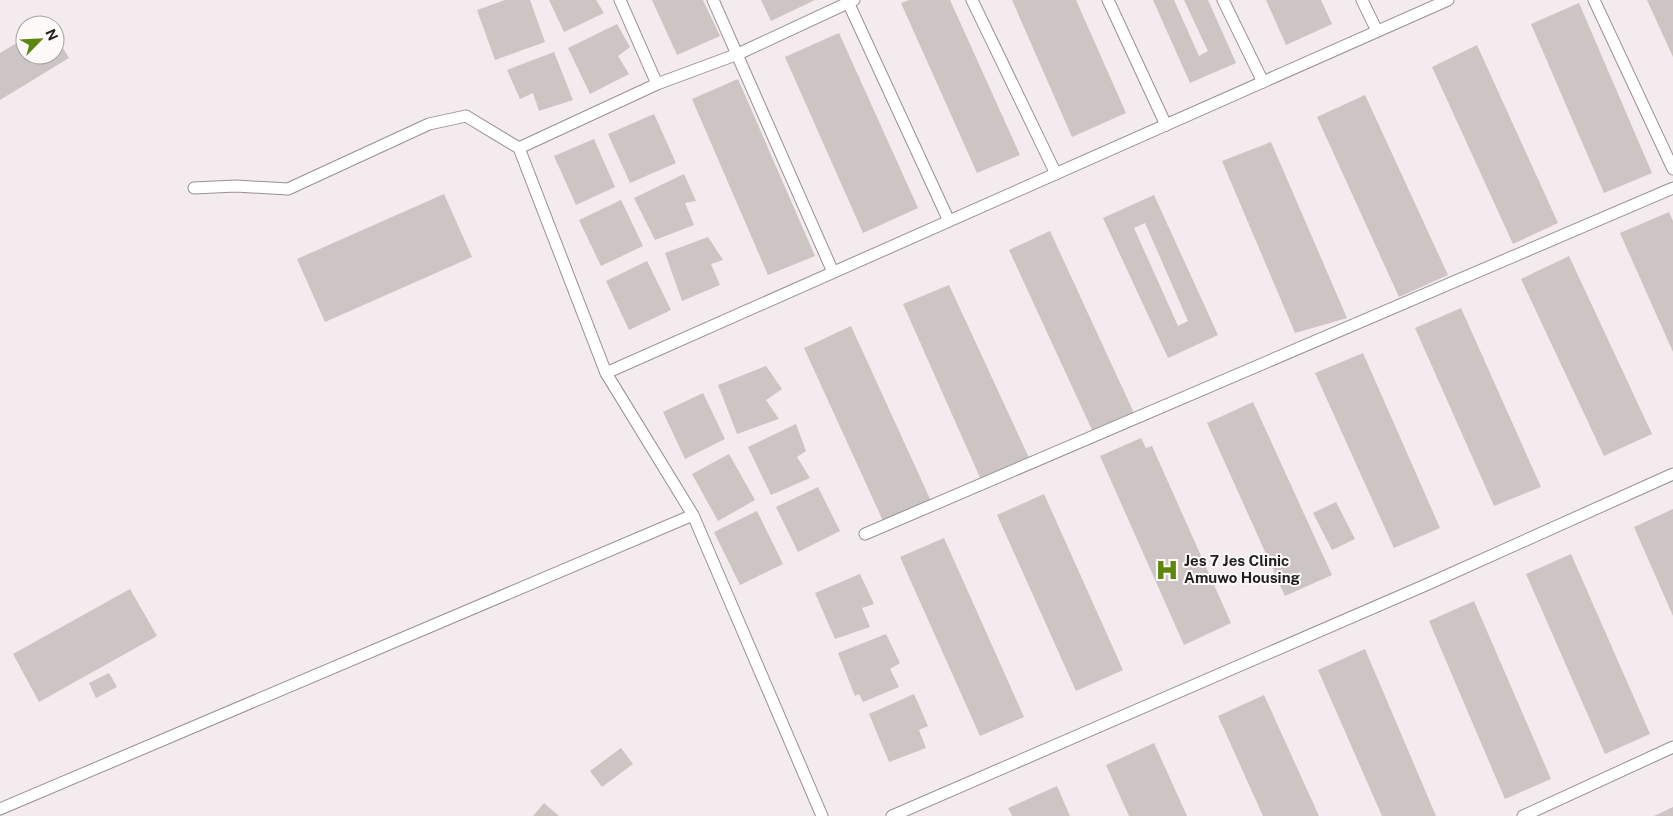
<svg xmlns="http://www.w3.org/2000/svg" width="1673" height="816" viewBox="0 0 1673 816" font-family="'Public Sans',sans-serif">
<rect width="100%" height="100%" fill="#f3ebed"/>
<!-- building -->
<g fill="#ccc5c4" fill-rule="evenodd">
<polygon points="505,0 530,0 545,42 495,60 477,10"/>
<polygon points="549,0 596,0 604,13 564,32"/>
<polygon points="652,0 703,0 720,36 677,55"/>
<polygon points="761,0 815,0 771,21"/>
<polygon points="909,0 950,0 1020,155 977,173 901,3"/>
<polygon points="1012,0 1076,0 1126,113 1072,137"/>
<polygon points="1153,0 1174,0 1199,56 1208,51 1184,0 1208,0 1236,63 1190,83"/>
<polygon points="1266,0 1321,0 1332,24 1286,45"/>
<polygon points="1647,0 1673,0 1673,57"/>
<polygon points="1579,3 1652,173 1604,193 1531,24"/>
<polygon points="617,24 630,47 618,56 629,74 590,94 568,48"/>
<polygon points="839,33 918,208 863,233 785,57"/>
<polygon points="55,35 69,58 0,100 0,53 25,38 25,55 55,55"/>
<polygon points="1477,45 1558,223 1513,244 1432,67"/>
<polygon points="554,52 573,100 539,111 533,93 520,99 507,70"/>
<polygon points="738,79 815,256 768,275 692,99"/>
<polygon points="1365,95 1448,275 1399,297 1317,117"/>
<polygon points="654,114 676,163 630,183 608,134"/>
<polygon points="594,139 615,187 576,205 554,156"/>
<polygon points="1271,142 1347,318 1295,333 1222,161"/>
<polygon points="684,174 696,201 685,203 694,225 655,240 634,198"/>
<polygon points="444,194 472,257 325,322 297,259"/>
<path d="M1154,195l64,140 -50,23 -65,-140zM1145,223l43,98 -10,5 -44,-98z"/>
<polygon points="621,200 643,246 601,266 579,220"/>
<polygon points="1669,212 1673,221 1673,352 1620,233"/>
<polygon points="1050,231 1134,413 1093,432 1009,250"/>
<polygon points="708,237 723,260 711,264 720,285 682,301 665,253"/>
<polygon points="1569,256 1652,434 1604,456 1521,279"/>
<polygon points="647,261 671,310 629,330 606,281"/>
<polygon points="949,285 1030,460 982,482 903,304"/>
<polygon points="1461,308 1541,487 1494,506 1415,328"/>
<polygon points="851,326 931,501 884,523 804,348"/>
<polygon points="1363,353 1440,528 1394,548 1315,373"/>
<polygon points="766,366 782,389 766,400 779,419 737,434 718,385"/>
<polygon points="703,393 725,439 685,459 663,412"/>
<polygon points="1253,402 1332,575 1285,596 1207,423"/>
<polygon points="796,424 806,451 797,457 810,478 771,495 748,447"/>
<polygon points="1141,438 1146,448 1152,446 1231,623 1184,645 1100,456"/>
<polygon points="729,454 755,500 718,521 692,474"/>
<polygon points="818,487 840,531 798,552 776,507"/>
<polygon points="1044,494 1123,670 1076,691 997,515"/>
<polygon points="1336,502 1355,539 1332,550 1313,513"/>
<polygon points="1673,509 1673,616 1634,527"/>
<polygon points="757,511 783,564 740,585 714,532"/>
<polygon points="944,538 1024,717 980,736 900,557"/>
<polygon points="1571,554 1650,734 1605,754 1526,574"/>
<polygon points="860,574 874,604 862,608 870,627 835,639 815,593"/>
<polygon points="130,589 157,636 39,702 13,654"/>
<polygon points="1474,601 1551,779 1505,799 1429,621"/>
<polygon points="886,634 900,663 890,669 899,687 863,702 859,694 855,696 838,653"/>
<polygon points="1365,649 1436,816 1382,816 1318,670"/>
<polygon points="109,673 117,687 96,698 89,683"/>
<polygon points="914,694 928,726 919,730 926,748 889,762 869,714"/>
<polygon points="1264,695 1319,816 1263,816 1218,716"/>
<polygon points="1154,743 1187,816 1129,816 1106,765"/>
<polygon points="621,748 633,764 602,787 590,771"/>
<polygon points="1057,786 1070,816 1012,816 1008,808"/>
<polygon points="544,803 559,816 533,816"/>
<polygon points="1673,807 1673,816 1654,816"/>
</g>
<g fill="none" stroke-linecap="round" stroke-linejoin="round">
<defs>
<g id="lane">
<polyline points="620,0 657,84"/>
<polyline points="713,0 833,272"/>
<polyline points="847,0 949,221"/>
<polyline points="972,0 1056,174"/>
<polyline points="1108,0 1166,125"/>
<polyline points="1223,0 1263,82"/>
<polyline points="1362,0 1377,31"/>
<polyline points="1594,0 1673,169"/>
<polyline points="519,148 657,84 738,54 854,0"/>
<polyline points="194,188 236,186 288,189 429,124 466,116 519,148 606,373 693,515 822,816"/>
<polyline points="606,373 1448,0"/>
<polyline points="865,534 1673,188"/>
<polyline points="0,809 693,515"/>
<polyline points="892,816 1428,584 1673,474"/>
<polyline points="1523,816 1673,747"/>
</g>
</defs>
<!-- lane casing -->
<use href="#lane" stroke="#989092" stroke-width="13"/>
<!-- lane -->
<use href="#lane" stroke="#fff" stroke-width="11"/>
</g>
<!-- icons -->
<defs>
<symbol id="hospital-bare" viewBox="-9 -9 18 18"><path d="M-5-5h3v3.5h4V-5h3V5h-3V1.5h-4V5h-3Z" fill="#5d860f" stroke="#fefafa" stroke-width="2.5" paint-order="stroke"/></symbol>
</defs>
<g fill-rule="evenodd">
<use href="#hospital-bare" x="1151" y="554" width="32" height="32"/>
</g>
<g text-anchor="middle" stroke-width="4" stroke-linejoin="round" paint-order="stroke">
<!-- poi labels -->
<g font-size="15" font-weight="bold" fill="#211f1f" stroke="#fefafa" text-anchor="start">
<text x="1184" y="566">Jes 7 Jes Clinic<tspan x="1184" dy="17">Amuwo Housing</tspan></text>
</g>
</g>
<!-- north arrow -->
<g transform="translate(40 40) rotate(66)"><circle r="24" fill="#fefafa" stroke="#a6a2a2"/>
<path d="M0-4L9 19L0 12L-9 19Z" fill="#5d860f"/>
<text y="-8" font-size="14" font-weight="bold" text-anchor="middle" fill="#211f1f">N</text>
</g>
</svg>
